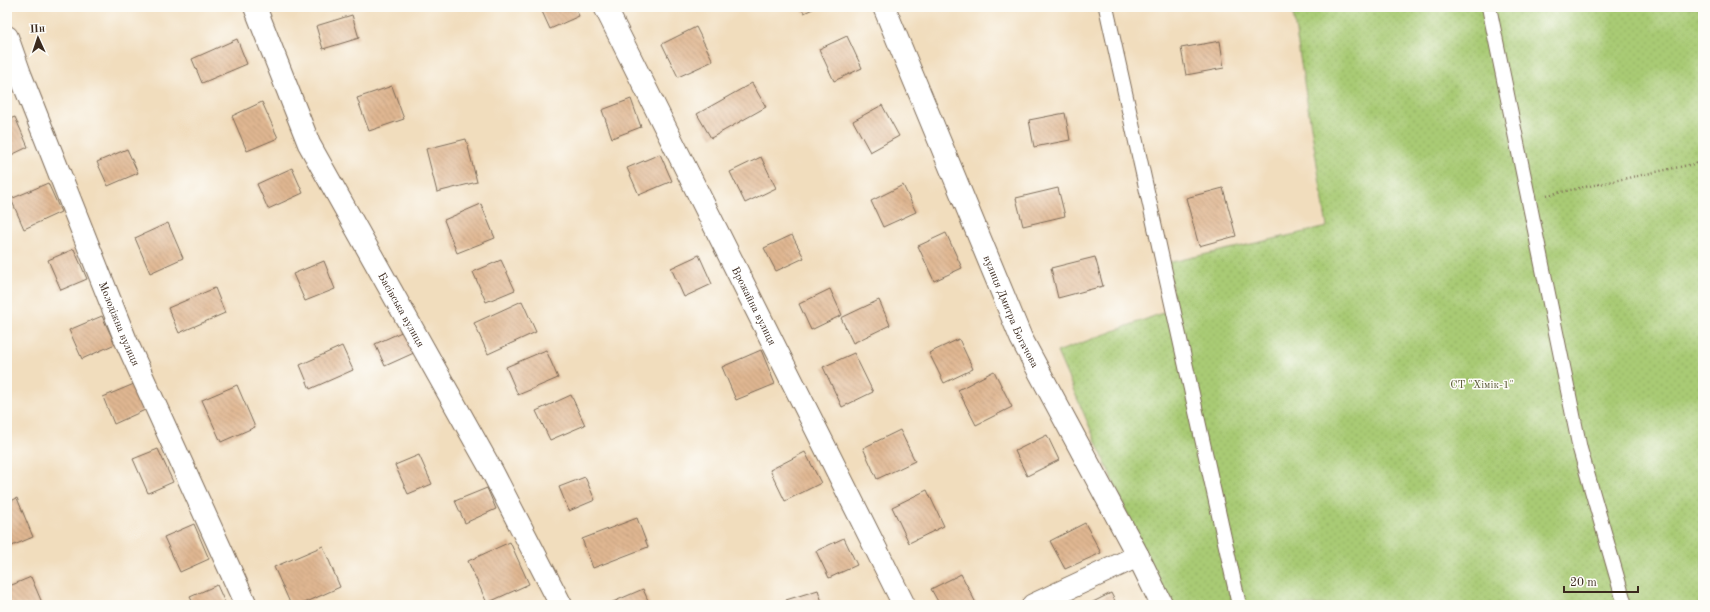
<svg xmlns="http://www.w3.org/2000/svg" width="1710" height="612" viewBox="0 0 1710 612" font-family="'Old Standard TT',serif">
<defs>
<pattern id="grass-dots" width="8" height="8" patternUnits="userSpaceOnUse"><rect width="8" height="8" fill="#a9cb74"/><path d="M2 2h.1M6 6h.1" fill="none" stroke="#92ae64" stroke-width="1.8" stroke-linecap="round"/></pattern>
<pattern id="building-back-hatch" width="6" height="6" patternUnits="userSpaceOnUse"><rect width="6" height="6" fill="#e0b792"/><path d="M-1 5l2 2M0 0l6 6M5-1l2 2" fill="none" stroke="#b79577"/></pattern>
</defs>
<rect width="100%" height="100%" fill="#fdfcf7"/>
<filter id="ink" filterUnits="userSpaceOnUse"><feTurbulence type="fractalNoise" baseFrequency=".025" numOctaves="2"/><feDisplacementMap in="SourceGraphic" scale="8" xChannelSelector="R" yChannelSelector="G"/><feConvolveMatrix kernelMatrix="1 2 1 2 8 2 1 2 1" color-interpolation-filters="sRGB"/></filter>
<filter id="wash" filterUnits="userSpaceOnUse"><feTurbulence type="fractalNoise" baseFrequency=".012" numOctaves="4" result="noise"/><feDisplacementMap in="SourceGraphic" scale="16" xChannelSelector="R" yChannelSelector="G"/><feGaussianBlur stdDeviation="0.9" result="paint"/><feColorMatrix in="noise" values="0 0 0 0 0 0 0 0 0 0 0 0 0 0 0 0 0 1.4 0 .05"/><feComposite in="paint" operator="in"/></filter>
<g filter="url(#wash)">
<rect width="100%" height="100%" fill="#f1ddbd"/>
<!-- grass -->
<polygon fill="url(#grass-dots)" stroke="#727a49" points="1292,7 1703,7 1703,605 1171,605 1140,543 1057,352 1176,308 1167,263 1327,227"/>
<g id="blocks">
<!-- building -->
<g fill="url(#building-back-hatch)">
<polygon points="540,7 575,7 579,16 550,29"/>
<polygon points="801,7 817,7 804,13"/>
<polygon points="352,15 359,38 323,49 316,26"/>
<polygon points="696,27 713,61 678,77 662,44"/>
<polygon points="847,36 862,68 834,81 819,49"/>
<polygon points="237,39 247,64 202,83 192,59"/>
<polygon points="1220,41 1224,68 1186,75 1181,48"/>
<polygon points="752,83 766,107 711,138 697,114"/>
<polygon points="392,86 404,119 369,131 357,98"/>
<polygon points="631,99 641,127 612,138 602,110"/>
<polygon points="262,102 278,138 247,151 232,116"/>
<polygon points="882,105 899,136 870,152 853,121"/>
<polygon points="1065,113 1070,140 1034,147 1029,120"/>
<polygon points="15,117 28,147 7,157 7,120"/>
<polygon points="466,139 477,182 437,192 426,149"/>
<polygon points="127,149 138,173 108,186 97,162"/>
<polygon points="660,154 672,181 639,195 627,168"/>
<polygon points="761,157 776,188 745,203 730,172"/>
<polygon points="292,168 303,193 268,209 257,184"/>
<polygon points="48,183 61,212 24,229 11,199"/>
<polygon points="903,185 916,212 883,227 871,201"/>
<polygon points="1058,188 1065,216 1023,226 1016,198"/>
<polygon points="1223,188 1236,236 1199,246 1186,198"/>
<polygon points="481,204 495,238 457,253 444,220"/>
<polygon points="168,223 183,258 150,273 135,238"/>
<polygon points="946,233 962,268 934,281 918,246"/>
<polygon points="792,235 804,258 776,271 764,248"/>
<polygon points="74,249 87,279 61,290 48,260"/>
<polygon points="699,255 712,284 684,297 671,268"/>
<polygon points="1095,257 1103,286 1058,298 1051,268"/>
<polygon points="501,260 515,290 486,302 473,272"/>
<polygon points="324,261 335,289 305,301 293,274"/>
<polygon points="215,288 225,313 179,333 168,308"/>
<polygon points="830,289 842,315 811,330 799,304"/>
<polygon points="879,300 890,325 853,343 841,318"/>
<polygon points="522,301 536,332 488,354 474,323"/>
<polygon points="102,316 115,344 82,359 69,330"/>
<polygon points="406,330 416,352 385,366 375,344"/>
<polygon points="959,339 973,369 944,383 929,353"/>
<polygon points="342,346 353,370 310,389 300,365"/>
<polygon points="546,350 558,378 518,395 506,367"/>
<polygon points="761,350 775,384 736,400 722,367"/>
<polygon points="854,353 873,392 842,407 823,367"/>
<polygon points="994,371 1012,407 976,425 958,390"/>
<polygon points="134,384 145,410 114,424 103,397"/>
<polygon points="237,385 255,427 221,442 202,400"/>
<polygon points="571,395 585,425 550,440 536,411"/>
<polygon points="900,430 915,461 877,479 863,448"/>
<polygon points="1047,435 1059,460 1027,476 1015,451"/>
<polygon points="158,449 173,482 148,493 133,459"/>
<polygon points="805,452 821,483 785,501 770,470"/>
<polygon points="419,455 432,484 408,494 395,465"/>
<polygon points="585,477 595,500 569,511 559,487"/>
<polygon points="487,488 496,509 465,523 455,501"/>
<polygon points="927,490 944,526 909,543 892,507"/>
<polygon points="17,498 33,537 7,548 7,503"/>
<polygon points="637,518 648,547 593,568 582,539"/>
<polygon points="1085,523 1101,553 1065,569 1050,541"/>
<polygon points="194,524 209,559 180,572 164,537"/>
<polygon points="844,538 857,565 829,578 816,551"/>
<polygon points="510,542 529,584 487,603 468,561"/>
<polygon points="323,546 340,587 300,605 291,605 274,567"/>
<polygon points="961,574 977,605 940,605 931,589"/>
<polygon points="31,577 43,605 7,605 7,587"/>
<polygon points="217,585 226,605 194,605 190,597"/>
<polygon points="643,589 650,605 606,605"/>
<polygon points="818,590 823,605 788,605 786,600"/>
<polygon points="1111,593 1117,605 1087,605"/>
</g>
</g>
</g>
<g filter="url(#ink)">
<use href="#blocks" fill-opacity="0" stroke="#7b6956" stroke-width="1"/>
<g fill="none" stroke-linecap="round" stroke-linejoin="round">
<defs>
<g id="lane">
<polyline points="1106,7 1239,605"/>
<polyline points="1489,7 1580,449 1625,605"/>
</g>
<g id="street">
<path id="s1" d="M255,7l54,137 183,327 69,134"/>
<path id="s2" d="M605,7l299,598"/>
<path id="s3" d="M884,7l137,331 117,218 24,49"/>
<path id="s4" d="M7,37l13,37 106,267 120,264"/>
<polyline points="1033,605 1138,556"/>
</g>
</defs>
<!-- lane casing -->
<use href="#lane" stroke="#7b6956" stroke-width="16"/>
<!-- street casing -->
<use href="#street" stroke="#7b6956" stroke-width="24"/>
<!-- path -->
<polyline stroke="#7b6956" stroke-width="2.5" stroke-dasharray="1 3" stroke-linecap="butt" points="1547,195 1703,162"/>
<!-- lane -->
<use href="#lane" stroke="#fff" stroke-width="14"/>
<!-- street -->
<use href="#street" stroke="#fff" stroke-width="22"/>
</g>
</g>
<g text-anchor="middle" stroke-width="3" stroke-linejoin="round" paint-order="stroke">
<!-- street labels -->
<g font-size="11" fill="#3b2a1e" stroke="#fdfcf7">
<text dy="4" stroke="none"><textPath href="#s2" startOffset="334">Врожайна вулиця</textPath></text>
<text dy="4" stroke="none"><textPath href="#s1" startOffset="337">Басівська вулиця</textPath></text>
<text dy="4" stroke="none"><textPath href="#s3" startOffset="330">вулиця Дмитра Богачова</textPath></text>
<text dy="4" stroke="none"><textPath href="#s4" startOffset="308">Молодіжна вулиця</textPath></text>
</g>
<!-- park labels -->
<g font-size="11" fill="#5c5a38" stroke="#fdfcf7">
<text x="1482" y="388">СТ "Хімік-1"</text>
</g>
</g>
<!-- margin -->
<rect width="1710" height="612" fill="none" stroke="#fdfcf7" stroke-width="24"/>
<!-- north arrow -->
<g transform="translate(38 38) rotate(357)" stroke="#fdfcf7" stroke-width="3" paint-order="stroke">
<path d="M0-3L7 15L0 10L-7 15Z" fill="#3b2a1e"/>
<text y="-6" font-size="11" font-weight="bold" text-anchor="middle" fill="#3b2a1e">Пн</text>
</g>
<!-- scale -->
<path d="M1564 586v6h74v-6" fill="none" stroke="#3b2a1e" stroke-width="2"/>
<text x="1570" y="586" font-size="12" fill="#3b2a1e" stroke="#fdfcf7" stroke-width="3" paint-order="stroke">20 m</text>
</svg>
